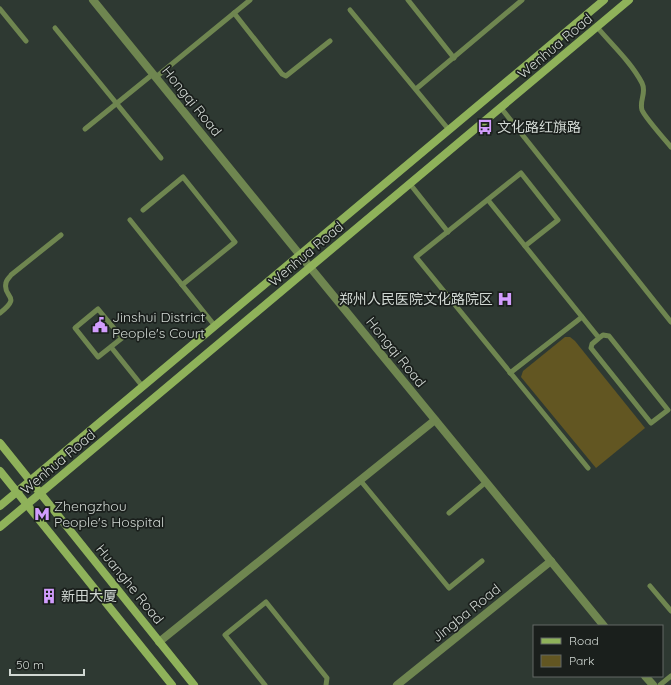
<svg xmlns="http://www.w3.org/2000/svg" width="671" height="685" viewBox="0 0 671 685" font-family="Quicksand,'Noto Sans SC',sans-serif">
<rect width="100%" height="100%" fill="#2e3932"/>
<!-- green -->
<polygon fill="#625622" points="565,337 570,337 575,341 645,428 596,468 521,377 523,371"/>
<g fill="none" stroke-linecap="round" stroke-linejoin="round">
<!-- service -->
<g stroke="#6f8650" stroke-width="5">
<polyline points="408,0 454,58"/>
<polyline points="0,9 26,41"/>
<polyline points="350,10 449,130"/>
<polyline points="234,13 282,74 286,76 330,41"/>
<path d="M597,27c15,18 34,35 45,56 5,10 -3,17 0,27 2,6 23,30 29,37"/>
<polyline points="55,28 161,158"/>
<polyline points="156,77 250,0"/>
<polyline points="416,89 522,0"/>
<polyline points="501,108 671,322"/>
<polyline points="85,129 153,74"/>
<polyline points="410,184 448,232"/>
<polyline points="488,200 599,338 592,344 591,348 651,423 668,410 609,336 603,335 599,338"/>
<polyline points="143,210 183,177 235,242 182,285"/>
<polyline points="130,220 215,326"/>
<polyline points="525,246 558,220 521,173 416,257 588,468"/>
<polygon points="98,309 122,338 98,357 75,328"/>
<path d="M0,313c23,-18 2,-15 6,-30 0,-3 4,-6 5,-8l50,-40"/>
<polyline points="111,347 143,387"/>
<polyline points="510,373 582,317"/>
<polyline points="360,480 449,588 482,561"/>
<polyline points="449,513 486,482"/>
<polyline points="650,586 671,611"/>
<polyline points="265,685 225,635 266,602 327,678 326,685"/>
<polyline points="660,685 671,676"/>
</g>
<!-- minor -->
<g stroke="#6f8650" stroke-width="8">
<polyline points="93,0 300,255 604,626"/>
<polyline points="159,642 435,420"/>
<polyline points="645,676 653,685"/>
</g>
<!-- tertiary -->
<polyline stroke="#6f8650" stroke-width="8" points="397,685 551,561"/>
<!-- secondary -->
<g stroke="#8fb25a" stroke-width="8">
<polyline points="0,443 194,685"/>
<polyline points="0,471 172,685"/>
<polyline points="0,506 604,0"/>
<polyline points="0,527 629,0"/>
</g>
</g>
<!-- icons -->
<defs>
<symbol id="bus-bare" viewBox="-9 -9 18 18"><path d="M-5-6H5V4H4V6H2V4H-2V6H-4V4H-5ZM-3.5-4V0h7V-4ZM-3.5 1.2v1.5H-2V1.2ZM2 1.2v1.5H3.5V1.2Z" fill="#d29dfd" stroke="#1a1f1c" stroke-width="2.5" paint-order="stroke"/></symbol>
<symbol id="hospital-bare" viewBox="-9 -9 18 18"><path d="M-5-5h3v3.5h4V-5h3V5h-3V1.5h-4V5h-3Z" fill="#d29dfd" stroke="#1a1f1c" stroke-width="2.5" paint-order="stroke"/></symbol>
<symbol id="civic-bare" viewBox="-9 -9 18 18"><path d="M-.6-6.5H3V-4.5H.6V-3L4-1V1h2V6H-6V1h2V-1L-.6-3ZM-1.2 2.5V6h2.4V2.5Z" fill="#d29dfd" stroke="#1a1f1c" stroke-width="2.5" paint-order="stroke"/></symbol>
<symbol id="metro-bare" viewBox="-9 -9 18 18"><path d="M-5.5 5V-5H-3L0 0L3-5H5.5V5H3V-.5L0 4L-3-.5V5Z" fill="#d29dfd" stroke="#1a1f1c" stroke-width="2.5" paint-order="stroke"/></symbol>
<symbol id="building-bare" viewBox="-9 -9 18 18"><path d="M-4-6H4V6H1V3H-1V6H-4ZM-2.5-4.3h1.7v1.8h-1.7ZM.8-4.3h1.7v1.8H.8ZM-2.5-1h1.7V.8h-1.7ZM.8-1h1.7V.8H.8Z" fill="#d29dfd" stroke="#1a1f1c" stroke-width="2.5" paint-order="stroke"/></symbol>
</defs>
<g fill-rule="evenodd">
<use href="#bus-bare" x="474" y="116" width="22" height="22"/>
<use href="#hospital-bare" x="494" y="288" width="22" height="22"/>
<use href="#civic-bare" x="89" y="314" width="22" height="22"/>
<use href="#metro-bare" x="31" y="503" width="22" height="22"/>
<use href="#building-bare" x="38" y="585" width="22" height="22"/>
</g>
<g text-anchor="middle" stroke-width="3.5" stroke-linejoin="round" paint-order="stroke">
<!-- street labels -->
<g font-size="14" fill="#d1d8d3" stroke="#1a1f1c">
<text transform="translate(555 46) rotate(-40)" y="5">Wenhua Road</text>
<text transform="translate(192 101) rotate(51)" y="5">Hongqi Road</text>
<text transform="translate(306 254) rotate(-40)" y="5">Wenhua Road</text>
<text transform="translate(396 352) rotate(51)" y="5">Hongqi Road</text>
<text transform="translate(58 462) rotate(-40)" y="5">Wenhua Road</text>
<text transform="translate(130 584) rotate(51)" y="5">Huanghe Road</text>
<text transform="translate(466 613) rotate(-39)" y="5">Jingba Road</text>
</g>
<!-- poi labels -->
<g font-size="14" fill="#d1d8d3" stroke="#1a1f1c" text-anchor="start">
<text x="497" y="132">文化路红旗路</text>
<text x="493" y="304" text-anchor="end">郑州人民医院文化路院区</text>
<text x="112" y="322">Jinshui District<tspan x="112" dy="16">People's Court</tspan></text>
<text x="54" y="511">Zhengzhou<tspan x="54" dy="16">People's Hospital</tspan></text>
<text x="61" y="601">新田大厦</text>
</g>
</g>
<!-- legend -->
<rect x="533" y="625" width="130" height="52" fill="#1a1f1c" stroke="#636965"/>
<rect x="541" y="638" width="20" height="6" fill="#8fb25a" stroke="#636965"/>
<text x="569" y="645" font-size="12" fill="#d1d8d3">Road</text>
<rect x="541" y="655" width="20" height="12" fill="#625622" stroke="#636965"/>
<text x="569" y="665" font-size="12" fill="#d1d8d3">Park</text>
<!-- scale -->
<path d="M10 669v6h74v-6" fill="none" stroke="#d1d8d3" stroke-width="2"/>
<text x="16" y="669" font-size="12" fill="#d1d8d3" stroke="#1a1f1c" stroke-width="3" paint-order="stroke">50 m</text>
</svg>
